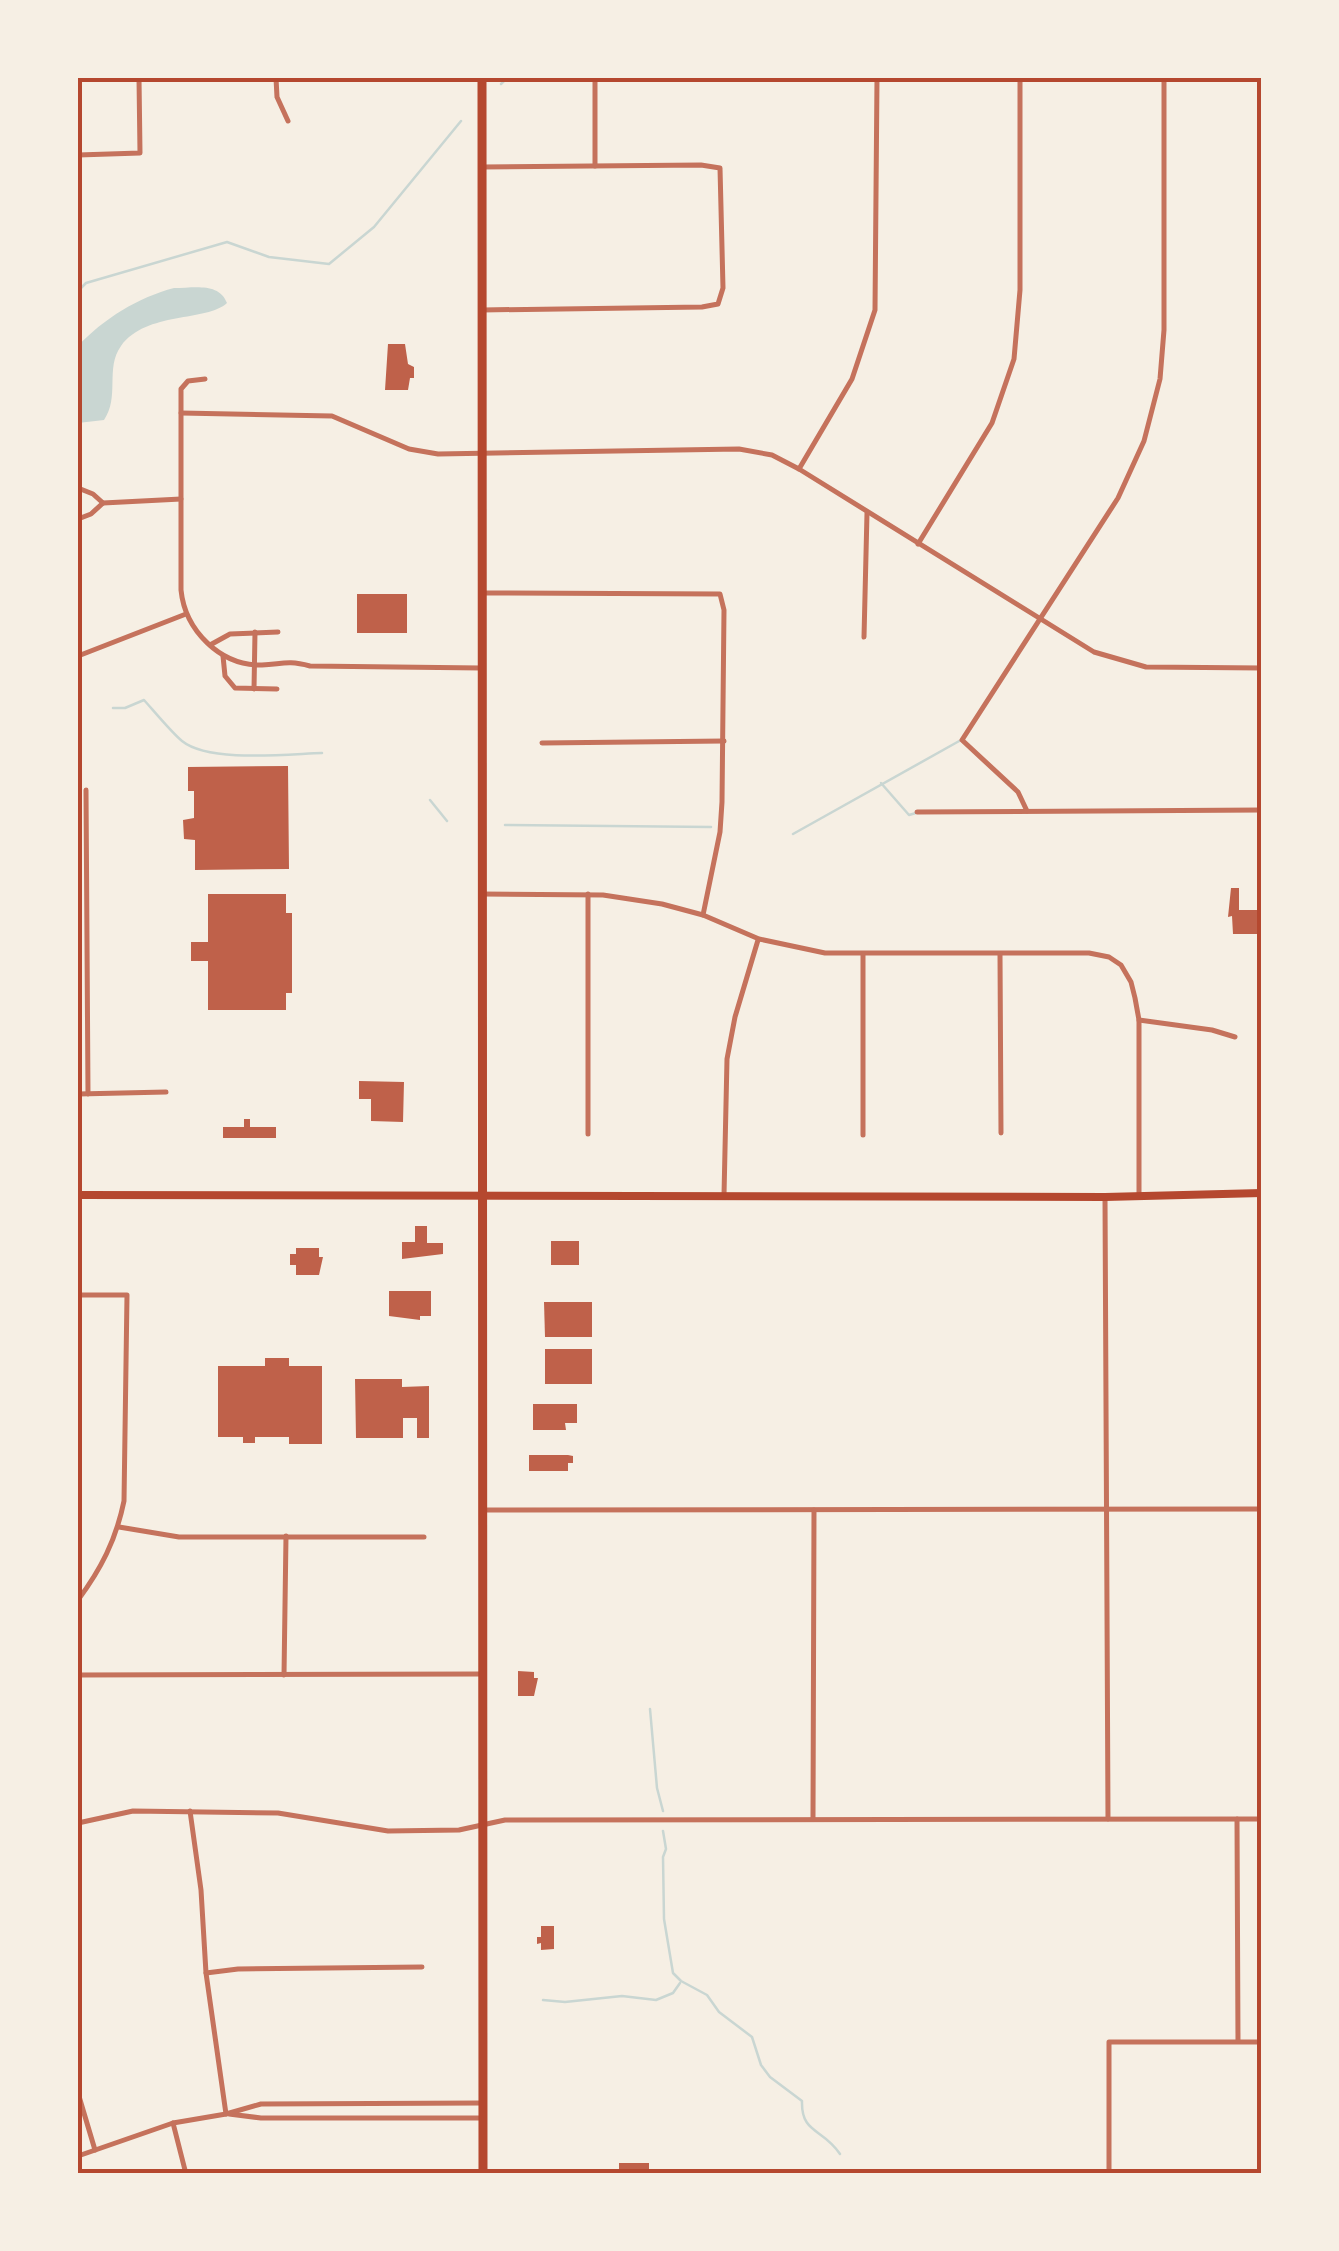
<svg xmlns="http://www.w3.org/2000/svg" width="1339" height="2251" viewBox="0 0 1339 2251" font-family="'Source Serif 4',serif">
<rect width="100%" height="100%" fill="#f6efe4"/>
<!-- water -->
<path fill="#c9d6d2" d="M174,288c20,0 45,-6 53,15 -20,19 -81,8 -106,43 -16,22 -1,51 -17,74l-26,3v-77c25,-27 61,-49 96,-58z"/>
<g fill="none" stroke-linecap="round" stroke-linejoin="round">
<!-- stream -->
<g stroke="#c9d6d2" stroke-width="2.5">
<polyline points="501,84 507,78"/>
<polyline points="78,291 86,283 227,242 269,257 329,264 374,227 461,121"/>
<path d="M113,708h12l19,-8c9,10 28,33 38,41 27,22 106,13 140,12"/>
<polyline points="881,783 909,815 916,813"/>
<polyline points="430,800 447,821"/>
<polyline points="505,825 711,827"/>
<polyline points="793,834 961,740"/>
<polyline points="650,1709 657,1788 663,1811"/>
<path d="M663,1831l3,18 -3,8 1,62 9,54 8,8 26,14 12,17 33,25 9,28 9,12 32,24c-1,33 21,27 38,53"/>
<polyline points="543,2000 565,2002 622,1996 656,2000 673,1993 680,1983"/>
</g>
</g>
<!-- building -->
<g fill="#bf614a">
<polygon points="388,344 405,344 408,364 414,367 414,378 410,378 408,390 385,390"/>
<rect x="357" y="594" width="50" height="39"/>
<polygon points="288,766 289,869 195,870 195,840 184,839 183,820 194,818 194,791 188,791 188,767"/>
<polygon points="1231,888 1239,888 1239,910 1262,910 1262,934 1233,934 1232,916 1228,917"/>
<polygon points="208,894 286,894 286,913 292,913 292,993 286,993 286,1010 208,1010 208,961 191,961 191,942 208,942"/>
<polygon points="359,1081 404,1082 403,1122 371,1121 371,1099 359,1099"/>
<polygon points="244,1119 250,1119 250,1127 276,1127 276,1138 223,1138 223,1127 244,1127"/>
<polygon points="415,1226 427,1226 427,1243 443,1243 443,1254 402,1259 402,1242 415,1242"/>
<rect x="551" y="1241" width="28" height="24"/>
<polygon points="296,1248 319,1248 319,1257 323,1257 319,1275 296,1275 296,1265 290,1265 290,1254 296,1254"/>
<polygon points="389,1291 431,1291 431,1316 420,1316 420,1320 389,1316"/>
<polygon points="544,1302 592,1302 592,1337 545,1337"/>
<rect x="545" y="1349" width="47" height="35"/>
<polygon points="265,1358 289,1358 289,1366 322,1366 322,1444 289,1444 289,1437 255,1437 255,1443 243,1443 243,1437 218,1437 218,1366 265,1366"/>
<polygon points="355,1379 402,1379 402,1387 429,1386 429,1438 417,1438 417,1418 403,1418 403,1438 356,1438"/>
<polygon points="533,1404 577,1404 577,1423 565,1423 566,1430 533,1430"/>
<polygon points="529,1455 568,1455 573,1456 573,1463 568,1463 568,1471 529,1471"/>
<polygon points="518,1671 534,1672 534,1678 538,1678 534,1696 518,1696"/>
<polygon points="541,1926 554,1926 554,1949 541,1950 541,1943 537,1944 537,1937 541,1937"/>
<rect x="619" y="2163" width="30" height="11"/>
</g>
<g fill="none" stroke-linecap="round" stroke-linejoin="round">
<!-- minor -->
<g stroke="#c5725c" stroke-width="5">
<polyline points="276,78 277,97 288,121"/>
<polyline points="78,155 140,153 139,78"/>
<polyline points="595,166 595,78"/>
<polyline points="482,310 702,307 718,304 723,288 720,168 701,165 482,167"/>
<path d="M205,379l-17,2 -7,8v201c4,40 39,76 81,75 21,-1 25,-5 48,1l171,2"/>
<polyline points="181,413 332,416 409,449 438,454 739,449 772,455 799,469 1094,652 1146,667 1262,668"/>
<polyline points="799,469 852,379 875,310 877,78"/>
<polyline points="78,488 93,494 103,503"/>
<polyline points="78,519 91,514 103,503 181,499"/>
<polyline points="918,544 992,423 1014,359 1020,290 1020,78"/>
<polyline points="482,593 720,594 724,610 722,802 720,832 703,915"/>
<polyline points="864,637 867,513"/>
<polyline points="210,645 230,634 278,632"/>
<polyline points="78,656 186,614"/>
<polyline points="223,656 225,676 235,688 277,689"/>
<polyline points="254,689 255,632"/>
<polyline points="542,743 724,741"/>
<polyline points="86,790 88,1094"/>
<polyline points="1027,811 1018,792 962,740 1118,498 1144,441 1160,379 1164,330 1164,78"/>
<polyline points="917,812 1262,810"/>
<polyline points="481,894 603,895 662,904 703,915 759,939 825,953 1089,953 1109,957 1121,965 1131,982 1135,998 1139,1020 1139,1197"/>
<polyline points="1000,954 1001,1133"/>
<polyline points="863,955 863,1135"/>
<polyline points="1139,1020 1212,1030 1235,1037"/>
<polyline points="78,1094 166,1092"/>
<polyline points="588,1134 588,894"/>
<polyline points="724,1195 727,1059 735,1017 758,940"/>
<polyline points="1105,1197 1108,1819"/>
<path d="M78,1295h49l-3,206c-8,39 -23,68 -46,99"/>
<polyline points="483,1510 1262,1509"/>
<polyline points="119,1527 179,1537 424,1537"/>
<polyline points="78,1675 482,1674"/>
<polyline points="284,1675 286,1536"/>
<polyline points="190,1811 201,1890 206,1973 226,2114"/>
<polyline points="813,1819 814,1510"/>
<polyline points="1237,1819 1238,2041"/>
<polyline points="78,1823 133,1811 278,1813 388,1831 459,1830 505,1820 1262,1819"/>
<polyline points="206,1973 238,1969 422,1967"/>
<polyline points="78,2093 95,2150"/>
<polyline points="229,2114 261,2118 483,2118"/>
<polyline points="173,2123 186,2174"/>
<polyline points="78,2156 173,2123 226,2114 261,2104 482,2103"/>
<polyline points="1109,2172 1262,2172"/>
<polyline points="1109,2174 1109,2042 1262,2042"/>
</g>
<!-- secondary -->
<polyline stroke="#b5482f" stroke-width="8" points="78,1195 1105,1197 1262,1193"/>
<!-- primary -->
<polyline stroke="#b5482f" stroke-width="9" points="482,78 483,2174"/>
</g>
<!-- border -->
<rect width="1339" height="2251" fill="none" stroke="#f6efe4" stroke-width="160"/>
<rect x="80" y="80" width="1179" height="2091" fill="none" stroke="#b5482f" stroke-width="4"/>
</svg>
